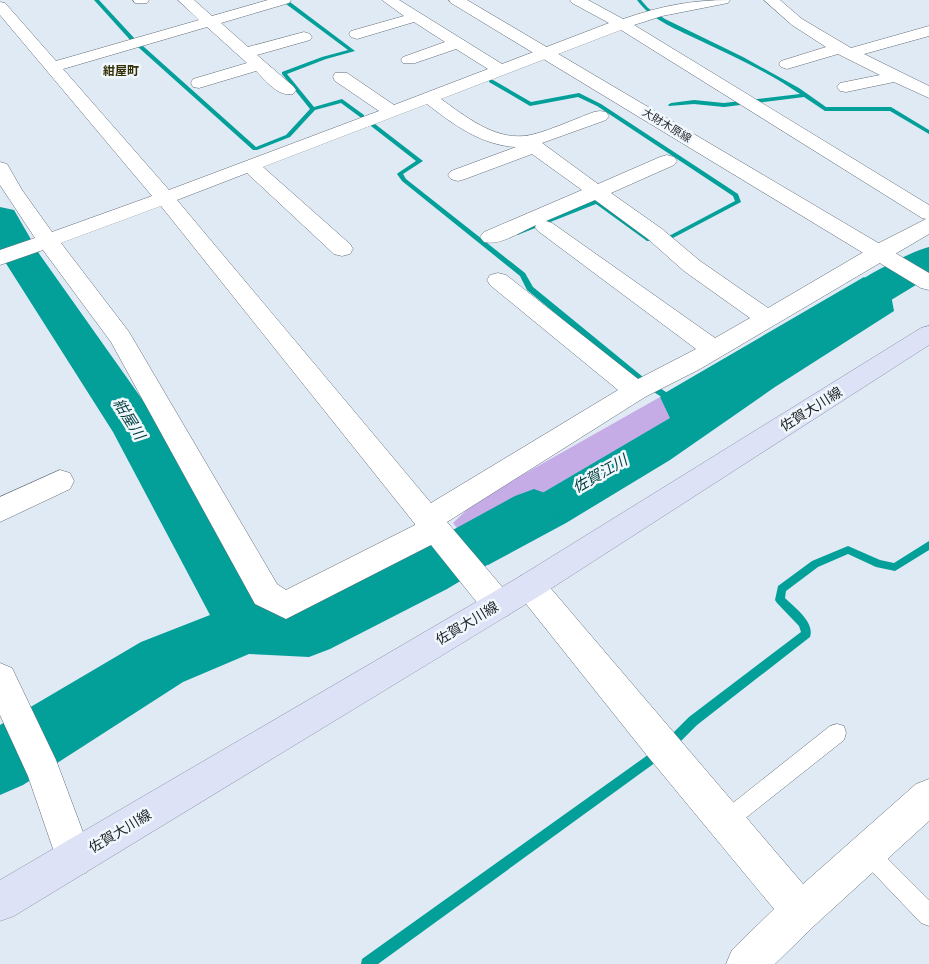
<svg xmlns="http://www.w3.org/2000/svg" width="929" height="964" viewBox="0 0 929 964" font-family="Manrope,'Noto Sans JP',sans-serif">
<rect width="100%" height="100%" fill="#dfeaf5"/>
<!-- green -->
<polygon fill="#c6ace7" points="660,397 671,418 481,529 461,533 453,523 476,501"/>
<!-- water -->
<polygon fill="#039f99" points="864,277 891,295 894,311 775,387 670,460 566,523 488,565 461,533 481,529 670,418 660,397 663,394"/>
<g fill="none" stroke-linecap="round" stroke-linejoin="round">
<!-- stream -->
<g fill="#039f99" fill-rule="evenodd">
<polygon points="94,0 99,0 136,40 136,42 132,42"/>
<path d="M637,0h4l7,8 17,11 78,38 56,31 27,19h65l38,23v4l-39,-23h-65l-21,-14 -80,10 -30,-3 -25,2 -1,-1 3,-2 23,-3 30,3 76,-9c-28,-20 -67,-38 -99,-53 -22,-11 -49,-20 -64,-41z"/>
<polygon points="286,2 290,2 355,51 326,59 287,74 314,107 342,99 364,115 364,117 360,117 341,103 315,110 290,137 257,150 253,150 138,47 143,46 256,147 286,135 310,109 282,74 282,72 322,57 348,50 286,4"/>
<polygon points="489,80 493,80 531,102 579,93 601,104 738,194 741,202 671,239 667,239 667,237 735,201 733,196 597,106 578,97 530,106 489,82"/>
<polygon points="371,124 375,124 423,161 403,174 406,179 525,273 533,287 643,377 666,392 667,394 666,396 660,396 637,381 527,290 520,276 402,181 397,174 398,173 416,161 371,126"/>
<polygon points="597,199 651,239 651,241 647,241 596,204 520,234 518,235 515,233"/>
<path d="M929,541v9l-34,21 -19,-4 -28,-13 -30,13 -32,24 -1,7c10,10 30,24 25,39l-113,88 -24,24 -4,1 -4,-1 -1,-4 1,-4 24,-24 112,-85 -2,-6 -22,-23 -2,-3 3,-14 34,-25 36,-15 32,14 14,3z"/>
<polygon points="659,747 663,749 665,753 663,757 378,964 361,964 362,959"/>
</g>
<!-- river -->
<g fill="#039f99" fill-rule="evenodd">
<polygon points="0,207 14,210 40,255 149,409 263,601 305,603 407,555 515,496 534,489 553,496 560,511 553,526 447,589 330,649 309,657 249,654 183,682 23,785 0,795 0,725 141,642 210,615 113,432 0,254"/>
<path d="M929,247v30l-46,28 -45,35 -15,4 -15,-4 -7,-11c17,-28 96,-73 128,-82z"/>
</g>
<defs>
<g id="lane">
<polygon points="837,724 844,726 846,733 844,740 733,828 726,831 719,828 716,821 719,814 830,726"/>
<polygon points="867,842 874,845 929,900 929,926 921,923 860,859 857,852 860,845"/>
</g>
<g id="street">
<polygon points="133,0 149,0 147,3 135,3"/>
<path d="M178,0h16l18,16 56,-16h23l-2,3 -68,20 27,24 56,-15 6,2 2,3 -2,3 -53,15 36,31 3,4 -3,4c-15,3 -27,-13 -37,-23l-57,17 -6,-1 -2,-4 2,-4 54,-16 -40,-36 -144,42 106,121 210,-79 -44,-30 -2,-4 2,-4h12l47,32 94,-36 -32,-20 -41,14h-12l-2,-3 2,-3 42,-15 -31,-20 -57,17 -6,-2 -2,-3 2,-3 53,-15 -22,-16h17l103,64 107,-41 -37,-20 -2,-3h18l35,19c38,-13 68,-19 107,-19l-2,3 -66,13 -28,9 295,180v29l-229,135 -55,28 -198,125 62,73 4,10 -4,10 -11,4 -11,-4 -56,-70 -145,74 -31,-15 -144,-262 -68,-92 -43,15v-15l35,-12 -35,-53v-23l7,2 15,26 30,42 100,-36 -152,-181v-13l5,1 51,58 143,-41zM621,30l301,188 4,1 -47,24 -111,65 -68,-47 -38,-32 -51,-36 63,-28 3,-4 -3,-4 -7,-2 -7,2 -62,27 -56,-41 64,-23 3,-4 -3,-4 -6,-1 -6,1c-17,6 -54,23 -70,24 -31,3 -59,-20 -83,-37zM427,104c27,21 54,41 89,43l-65,24 -3,4 3,4 7,2 7,-2 67,-25 50,36 -98,42 -4,5 4,5c16,4 36,-10 52,-17l-1,2 3,4 158,118 -58,30 -132,-104 -8,-2 -8,2 -3,5 3,5 128,105 -187,113 -254,-303 70,-27 87,81 8,2 8,-2 3,-5 -3,-5 -87,-77zM595,200l53,39 36,32 66,47 -35,20 -163,-115 -6,-2zM161,206l254,318v1l-129,65 -9,-6 -148,-252 -68,-89z"/>
<polygon points="764,0 780,0 802,19 851,48 929,26 929,36 864,54 929,86 929,98 894,82 846,92 840,91 837,87 840,83 880,75 838,54 787,69 781,67 779,64 781,61 826,47 792,25"/>
<polygon points="60,470 70,473 74,481 70,489 0,522 0,497"/>
<polygon points="530,573 541,577 803,884 916,784 929,779 929,821 815,925 775,964 726,964 732,950 774,909 645,753 519,595 515,586 519,577"/>
<polygon points="0,663 12,668 56,760 93,859 87,872 74,878 61,872 28,776 0,715"/>
</g>
<polygon id="secondary" points="449,0 467,0 929,273 929,290 921,288 451,3"/>
<polygon id="primary" points="929,326 929,345 541,595 14,916 0,921 0,880 519,577 921,328"/>
</defs>
<!-- lane casing -->
<use href="#lane" stroke="#646d77" stroke-width="1"/>
<!-- street casing -->
<use href="#street" stroke="#646d77" stroke-width="1"/>
<!-- secondary casing -->
<use href="#secondary" stroke="#646d77" stroke-width="1"/>
<!-- primary casing -->
<use href="#primary" stroke="#8e94ac" stroke-width="1"/>
<!-- lane -->
<use href="#lane" fill="#fff" fill-rule="evenodd"/>
<!-- street -->
<use href="#street" fill="#fff" fill-rule="evenodd"/>
<!-- secondary -->
<use href="#secondary" fill="#fff" fill-rule="evenodd"/>
<!-- primary -->
<use href="#primary" fill="#dee2f7" fill-rule="evenodd"/>
</g>
<g text-anchor="middle" stroke-width="5" stroke-linejoin="round" paint-order="stroke">
<!-- far-street labels -->
<g font-size="11" fill="#22262a" stroke="#f0f7fd">
<text transform="translate(667 125) rotate(31)" y="4">大財木原線</text>
</g>
<!-- far-neighbourhood labels -->
<g font-size="12" font-weight="bold" fill="#363207" stroke="#f0f7fd">
<text x="121" y="75">紺屋町</text>
</g>
<!-- street labels -->
<g font-size="14" fill="#22262a" stroke="#f0f7fd">
<text transform="translate(811 409) rotate(-32)" y="5">佐賀大川線</text>
<text transform="translate(467 623) rotate(-31)" y="5">佐賀大川線</text>
<text transform="translate(120 831) rotate(-31)" y="5">佐賀大川線</text>
</g>
<!-- water labels -->
<g font-size="15" font-style="italic" fill="#013d3b" stroke="#f0f7fd">
<text transform="translate(129 419) rotate(58)" y="5">紺屋川</text>
<text transform="translate(600 474) rotate(-30)" y="5">佐賀江川</text>
</g>
</g>
</svg>
